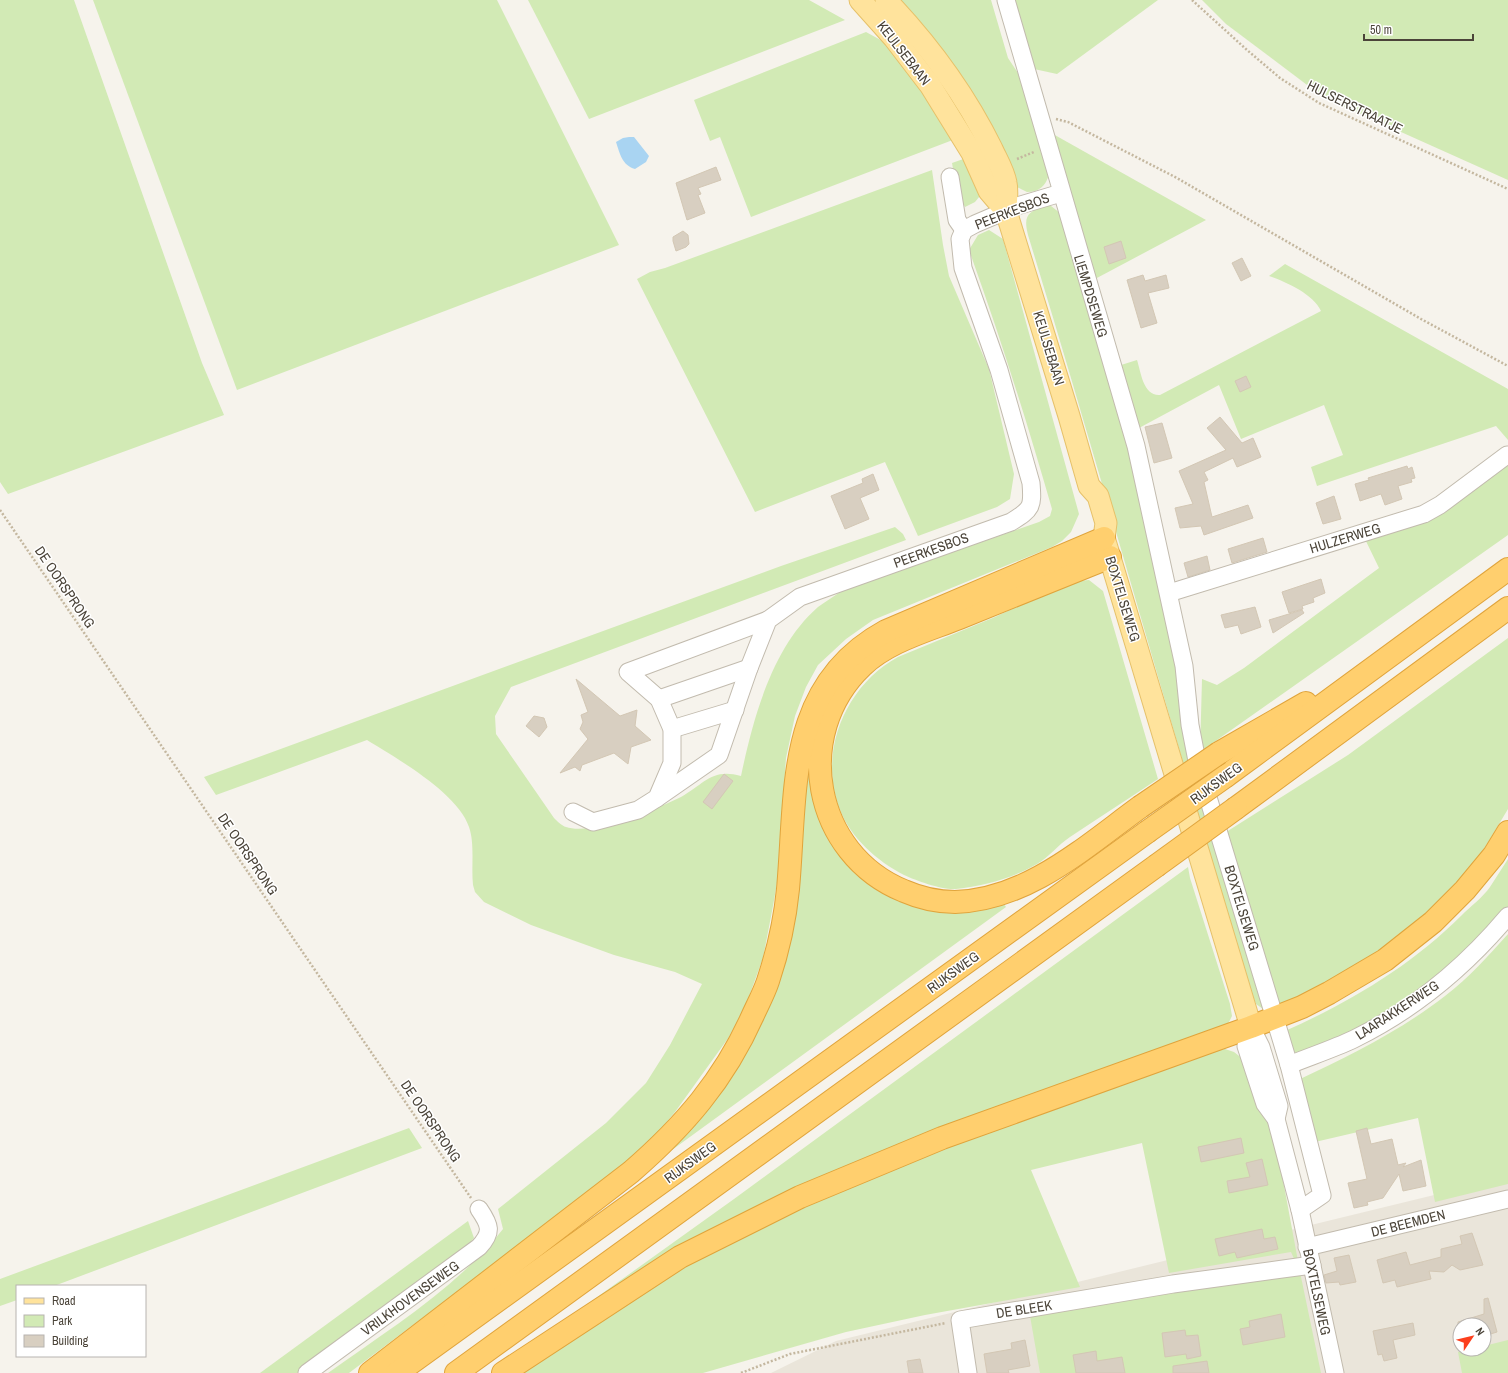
<svg xmlns="http://www.w3.org/2000/svg" width="1508" height="1373" viewBox="0 0 1508 1373" font-family="'Archivo Narrow',sans-serif">
<rect width="100%" height="100%" fill="#f6f3ec"/>
<!-- residential -->
<path fill="#eae5da" fill-rule="evenodd" d="M1508,1177v196h-737l65,-32zM1460,1325h24v24h-24z"/>
<!-- green -->
<g fill="#d2eab5">
<polygon points="0,0 74,0 202,363 224,415 8,494 0,482"/>
<polygon points="93,0 497,0 619,245 237,390"/>
<polygon points="528,0 809,0 845,20 589,119"/>
<path d="M894,0h97l17,58 10,15 8,22 23,79c-3,12 -10,18 -22,18l-10,-5z"/>
<polygon points="1014,0 1158,0 1057,74 1034,69"/>
<polygon points="1202,0 1508,0 1508,180 1323,97 1226,24"/>
<polygon points="866,32 897,49 958,138 751,217 720,137 710,141 694,100"/>
<polygon points="1053,134 1206,220 1095,279"/>
<polygon points="969,157 984,191 975,202 965,207 957,192 952,163"/>
<polygon points="932,170 943,245 949,276 989,369 1014,474 1010,499 997,507 918,536 885,462 755,512 637,279 650,272 665,268"/>
<path d="M1046,205l5,1 9,7 67,221 136,575 -7,-5 -4,-10c-77,-252 -147,-507 -224,-759 -5,-20 0,-23 18,-30z"/>
<path d="M989,230l14,9 76,275 -8,18 -9,9 -10,6 -179,73 -27,19 -28,26 -12,22 -11,29 -9,42 -8,119 -5,29 -10,52 -16,44 -18,35 -54,75 -29,35 -29,25 -268,201h-21c61,-44 128,-84 175,-144l-5,-20 108,-86 40,-40 24,-38 32,-61 -27,-12 -61,-17 -83,-30 -47,-23 -9,-10 -2,-7c-2,-18 2,-41 -4,-58 -11,-34 -73,-69 -102,-87l-151,55 -12,-18 577,-211 114,-39 8,7 3,6 -395,147 -16,29 1,18 58,84c3,3 8,8 12,9 25,9 91,-18 115,-30 24,-13 30,-29 60,-21 12,-57 31,-129 77,-169 8,-6 17,-11 25,-17l196,-68 11,-6 2,-7c-25,-87 -52,-173 -83,-259l9,-15z"/>
<path d="M1285,264l223,125v51l-12,-14 -179,60 -6,-19 32,-12 -19,-50 -83,34 -22,-54 -80,43 -18,-63 16,-5c4,12 6,36 23,35l161,-84c-8,-17 -35,-29 -52,-35z"/>
<polygon points="1508,459 1508,535 1200,752 1202,679 1217,685 1244,668 1379,568 1363,535 1414,519"/>
<path d="M1089,580l14,11 55,188c-29,19 -59,39 -88,58 -12,8 -21,20 -33,27 -24,14 -53,22 -81,25 -14,1 -39,-8 -52,-14 -27,-14 -53,-37 -64,-65 -23,-58 6,-125 58,-153l97,-40 73,-35z"/>
<polygon points="1508,638 1508,809 1484,849 1469,873 1436,906 1396,939 1366,961 1309,992 1278,1006 1223,834 1348,755"/>
<polygon points="805,760 811,762 873,885 1002,901 1006,907 672,1150 669,1146 761,1011"/>
<path d="M1508,859v51l-43,46 -104,75 -65,22 -7,-5 -4,-17c65,-29 126,-65 177,-116 9,-9 21,-18 28,-28 6,-9 12,-19 18,-28z"/>
<polygon points="1188,867 1190,878 1230,1004 1232,1016 1228,1024 973,1121 547,1333 734,1199"/>
<path d="M1508,934v250l-73,18 -17,-84 -103,24 -17,-62c51,-24 102,-49 147,-84 24,-18 43,-40 63,-62z"/>
<polygon points="1225,1049 1234,1052 1243,1059 1266,1116 1280,1164 1300,1272 1321,1373 1040,1373 1030,1316 1300,1272 1291,1252 1169,1273 1142,1143 1031,1170 1080,1287 925,1315 846,1332 703,1373 497,1373 597,1311 832,1189 1219,1050"/>
<polygon points="409,1128 422,1148 54,1286 17,1286 17,1300 0,1306 0,1279"/>
<polygon points="468,1221 474,1238 464,1250 300,1373 260,1373"/>
<polygon points="1508,1340 1508,1373 1462,1373 1458,1352 1470,1349 1484,1349 1484,1346"/>
</g>
<!-- water -->
<path fill="#a9d4f2" d="M629,137h5l15,19 -3,6 -11,7c-13,-4 -15,-15 -19,-27l7,-4z"/>
<!-- building -->
<g fill="#d8cfc1" stroke="#d3c7b4">
<polygon points="716,167 721,180 698,188 701,194 698,195 705,213 687,220 676,183"/>
<polygon points="683,231 688,235 689,244 686,247 676,251 673,241 673,237"/>
<polygon points="1121,241 1126,258 1109,264 1104,247"/>
<polygon points="1242,258 1251,276 1241,281 1232,263"/>
<polygon points="1143,275 1145,281 1166,275 1169,288 1148,293 1157,323 1141,328 1127,280"/>
<polygon points="1246,376 1251,387 1240,392 1235,381"/>
<polygon points="1220,417 1242,443 1253,438 1261,457 1237,467 1233,458 1204,472 1208,480 1204,482 1212,517 1248,505 1253,518 1204,535 1201,526 1180,528 1175,508 1193,504 1179,471 1226,450 1207,428"/>
<polygon points="1162,423 1172,458 1154,463 1145,427"/>
<polygon points="1407,466 1408,469 1412,467 1415,478 1411,479 1412,482 1398,486 1402,499 1385,505 1381,494 1360,501 1355,484 1369,480 1368,478"/>
<polygon points="873,474 879,490 860,498 869,519 845,529 831,496 863,483 862,479"/>
<polygon points="1334,496 1341,519 1323,524 1316,503"/>
<polygon points="1263,538 1267,552 1232,563 1228,549"/>
<polygon points="1207,556 1210,570 1188,577 1184,563"/>
<polygon points="1321,579 1325,593 1313,598 1314,602 1302,606 1303,609 1289,613 1282,592"/>
<polygon points="1255,607 1261,627 1241,634 1238,625 1225,628 1221,615"/>
<polygon points="1302,610 1304,613 1273,633 1269,620"/>
<polygon points="576,679 620,716 637,710 635,726 651,740 631,747 628,764 614,753 582,765 580,771 575,767 560,773 588,739 580,729 583,722 581,715 588,712"/>
<polygon points="534,716 544,718 547,727 539,737 526,726"/>
<polygon points="724,774 733,781 712,809 703,802"/>
<polygon points="1367,1128 1371,1144 1392,1139 1398,1165 1406,1163 1403,1167 1421,1160 1426,1186 1403,1191 1399,1174 1383,1198 1367,1202 1368,1205 1354,1208 1348,1183 1367,1179 1356,1131"/>
<polygon points="1241,1138 1244,1153 1201,1162 1198,1147"/>
<polygon points="1262,1159 1268,1185 1229,1193 1227,1181 1250,1177 1246,1163"/>
<polygon points="1262,1229 1264,1239 1275,1237 1278,1249 1237,1258 1235,1252 1219,1256 1215,1239"/>
<polygon points="1472,1233 1483,1265 1460,1270 1452,1265 1444,1272 1429,1271 1431,1279 1397,1287 1395,1280 1383,1283 1377,1260 1406,1252 1410,1265 1441,1257 1441,1249 1462,1244 1460,1236"/>
<polygon points="1349,1255 1356,1282 1340,1285 1339,1282 1326,1283 1324,1275 1337,1271 1334,1258"/>
<polygon points="1488,1298 1497,1332 1484,1336 1484,1325 1458,1325 1458,1322 1484,1314 1484,1299"/>
<polygon points="1281,1314 1285,1337 1243,1345 1240,1329 1250,1327 1249,1321"/>
<polygon points="1413,1323 1415,1335 1393,1340 1397,1358 1384,1361 1382,1354 1378,1355 1373,1331"/>
<polygon points="1185,1330 1186,1336 1198,1335 1201,1356 1187,1359 1186,1354 1165,1357 1162,1333"/>
<polygon points="1025,1340 1030,1366 1008,1370 1009,1373 987,1373 984,1354 1012,1349 1011,1343"/>
<polygon points="1096,1351 1097,1361 1122,1357 1125,1373 1076,1373 1073,1355"/>
<polygon points="920,1359 923,1373 909,1373 907,1361"/>
<polygon points="1207,1361 1209,1373 1173,1373 1173,1366"/>
</g>
<g fill="none" stroke-linecap="round" stroke-linejoin="round">
<defs>
<g id="minor">
<polyline points="1006,0 1136,446 1184,666 1190,725 1197,761 1289,1065 1322,1195 1300,1210"/>
<polyline points="950,177 957,220 964,230"/>
<polyline points="1169,593 1424,514 1440,505 1507,455"/>
<polyline points="659,699 749,668"/>
<polyline points="672,729 735,710"/>
<path d="M657,798l62,-43 30,-87 19,-48 32,-23 211,-75c21,-13 22,-15 20,-39l-32,-113 -36,-102 -3,-29 4,-9 11,-6 42,-18 44,-13"/>
<polyline points="573,812 593,822 638,810 657,798 672,763 672,729 659,699 628,672 768,620"/>
<polyline points="1251,1027 1246,1046 1265,1104 1276,1119 1300,1210 1335,1373"/>
<polyline points="1251,1027 1261,1047 1279,1106 1276,1119"/>
<path d="M1289,1065c22,-9 44,-16 65,-26 59,-29 112,-73 154,-123"/>
<polyline points="1307,1247 1508,1199"/>
<path d="M307,1373l172,-126c14,-15 11,-22 0,-38"/>
<polyline points="968,1373 960,1320 1173,1284 1312,1265"/>
</g>
<g id="major">
<polyline points="860,0 894,38 930,85 972,153 989,191 1006,211"/>
<path d="M886,0c42,44 79,94 106,149 5,11 12,22 14,34 2,9 0,19 0,28l63,205 20,70 9,10 8,27 -2,15"/>
<polyline points="1105,541 1251,1027"/>
</g>
<g id="highway">
<path d="M1110,557c-50,20 -100,40 -151,61 -32,13 -71,23 -97,48 -71,68 -49,188 42,225 16,7 34,11 51,11 72,-2 130,-55 185,-95"/>
<polyline points="1219,753 1306,703"/>
<polyline points="1226,776 1508,569"/>
<polyline points="1236,808 1508,608"/>
<path d="M370,1373l261,-201c53,-46 93,-92 122,-157 5,-11 11,-22 15,-34 10,-30 17,-61 20,-92 9,-99 -3,-203 98,-258l218,-93"/>
<polyline points="397,1373 1147,832"/>
<polyline points="456,1373 1156,866"/>
<polyline points="503,1373 680,1257 800,1197 942,1138 1251,1027 1302,1007 1329,993 1385,960 1433,922 1465,890 1494,855 1508,832"/>
</g>
</defs>
<!-- minor casing -->
<use href="#minor" stroke="#c2bbae" stroke-width="19"/>
<!-- major casing -->
<use href="#major" stroke="#e6c16a" stroke-width="23"/>
<!-- highway casing -->
<use href="#highway" stroke="#e0a43c" stroke-width="24"/>
<!-- path -->
<g stroke="#c4b79f" stroke-width="2.5" stroke-dasharray="2 2" stroke-linecap="butt">
<polyline points="1192,0 1247,50 1280,78 1319,103 1508,189"/>
<polyline points="1056,119 1068,122 1177,178 1421,319 1508,366"/>
<polyline points="1017,159 1034,152"/>
<polyline points="0,510 471,1198"/>
<polyline points="741,1373 790,1354 946,1323"/>
</g>
<!-- minor -->
<use href="#minor" stroke="#fff" stroke-width="17"/>
<!-- major -->
<use href="#major" stroke="#ffe39c" stroke-width="21"/>
<!-- highway -->
<use href="#highway" stroke="#ffcf6e" stroke-width="22"/>
<defs>
<g id="highway-bridge">
<polyline points="1140,807 1219,753"/>
<polyline points="1147,832 1226,776"/>
<polyline points="1156,866 1236,808"/>
</g>
</defs>
<!-- highway-bridge casing -->
<use href="#highway-bridge" stroke="#e0a43c" stroke-width="24" stroke-linecap="butt"/>
<!-- highway-bridge -->
<use href="#highway-bridge" stroke="#ffcf6e" stroke-width="22"/>
</g>
<g text-anchor="middle" stroke-width="3" stroke-linejoin="round" paint-order="stroke">
<!-- street labels -->
<g font-size="14" fill="#4b4439" stroke="#fff">
<text transform="translate(904 53) rotate(52)" y="5">KEULSEBAAN</text>
<text transform="translate(1355 107) rotate(26)" y="5">HULSERSTRAATJE</text>
<text transform="translate(1012 211) rotate(-21)" y="5">PEERKESBOS</text>
<text transform="translate(1091 296) rotate(73)" y="5">LIEMPDSEWEG</text>
<text transform="translate(1049 348) rotate(73)" y="5">KEULSEBAAN</text>
<text transform="translate(1345 538) rotate(-17)" y="5">HULZERWEG</text>
<text transform="translate(931 550) rotate(-20)" y="5">PEERKESBOS</text>
<text transform="translate(65 587) rotate(56)" y="5">DE OORSPRONG</text>
<text transform="translate(1123 599) rotate(73)" y="5">BOXTELSEWEG</text>
<text transform="translate(1216 783) rotate(-36)" y="5">RIJKSWEG</text>
<text transform="translate(248 854) rotate(56)" y="5">DE OORSPRONG</text>
<text transform="translate(1242 908) rotate(73)" y="5">BOXTELSEWEG</text>
<text transform="translate(953 972) rotate(-36)" y="5">RIJKSWEG</text>
<text transform="translate(1397 1010) rotate(-33)" y="5">LAARAKKERWEG</text>
<text transform="translate(431 1121) rotate(56)" y="5">DE OORSPRONG</text>
<text transform="translate(690 1162) rotate(-36)" y="5">RIJKSWEG</text>
<text transform="translate(1408 1223) rotate(-14)" y="5">DE BEEMDEN</text>
<text transform="translate(1317 1292) rotate(78)" y="5">BOXTELSEWEG</text>
<text transform="translate(410 1298) rotate(-36)" y="5">VRILKHOVENSEWEG</text>
<text transform="translate(1024 1309) rotate(-9)" y="5">DE BLEEK</text>
</g>
</g>
<!-- legend -->
<rect x="16" y="1285" width="130" height="72" fill="#ffffff" stroke="#b7b4b0"/>
<rect x="24" y="1298" width="20" height="6" fill="#ffe39c" stroke="#b7b4b0"/>
<text x="52" y="1305" font-size="12" fill="#4b4439">Road</text>
<rect x="24" y="1315" width="20" height="12" fill="#d2eab5" stroke="#b7b4b0"/>
<text x="52" y="1325" font-size="12" fill="#4b4439">Park</text>
<rect x="24" y="1335" width="20" height="12" fill="#d8cfc1" stroke="#b7b4b0"/>
<text x="52" y="1345" font-size="12" fill="#4b4439">Building</text>
<!-- north arrow -->
<g transform="translate(1472 1337) rotate(55)"><circle r="19" fill="#ffffff" stroke="#b7b4b0"/>
<path d="M0-3L7 15L0 10L-7 15Z" fill="#fc3f1d"/>
<text y="-6" font-size="11" font-weight="bold" text-anchor="middle" fill="#4b4439">N</text>
</g>
<!-- scale -->
<path d="M1364 34v6h109v-6" fill="none" stroke="#4b4439" stroke-width="2"/>
<text x="1370" y="34" font-size="12" fill="#4b4439" stroke="#ffffff" stroke-width="3" paint-order="stroke">50 m</text>
</svg>
